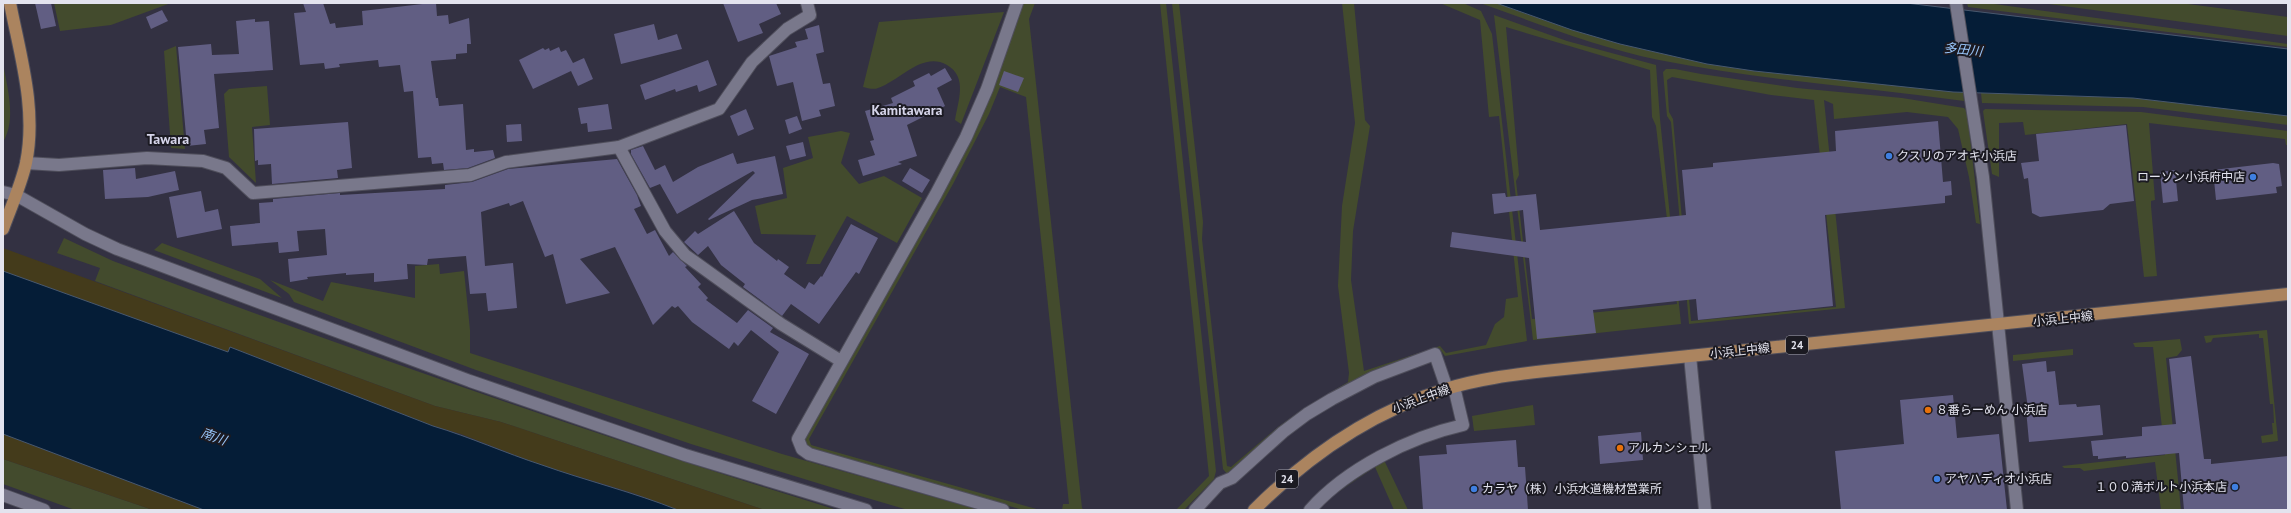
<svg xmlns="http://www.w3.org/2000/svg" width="2291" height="513" viewBox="0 0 2291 513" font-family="'PT Sans','Noto Sans JP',sans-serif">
<rect width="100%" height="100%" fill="#333142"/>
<!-- green -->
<g fill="#434b2d" fill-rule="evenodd">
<polygon points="54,3 171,3 111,25 60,31"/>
<polygon points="1023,3 1035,3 1029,19 1082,508 1084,510 1062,510 1063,504 1069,504 1026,97 1000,87 989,114 953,184 809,439 811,445 1040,510 1023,510 808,449 804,437 941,196"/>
<polygon points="1160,3 1166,3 1216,471 1214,479 1184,510 1176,510 1209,476"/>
<polygon points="1172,3 1179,3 1203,222 1202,239 1227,466 1231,467 1278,427 1303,409 1348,382 1349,373 1338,286 1342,206 1355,123 1342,3 1354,3 1365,120 1370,126 1353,231 1351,280 1364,371 1440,346 1446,353 1486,345 1495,324 1504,317 1506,299 1518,297 1499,116 1489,117 1480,20 1440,3 1463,3 1481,11 1492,34 1527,341 1445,356 1439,348 1399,361 1372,373 1279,429 1227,474 1223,469"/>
<path d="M1480,3h16l76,27 48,14 87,20 47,7 209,21 1,9c-102,-14 -205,-21 -305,-41 -62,-13 -120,-36 -179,-57z"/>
<polygon points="1967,3 1987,3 2288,44 2288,47 1968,7"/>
<polygon points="2041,3 2180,3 2288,17 2288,36"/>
<path d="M1004,12l-43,112 -6,-4c3,-19 13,-43 -8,-55 -25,-14 -47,16 -69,23 -4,2 -11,0 -15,-1l16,-65z"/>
<path d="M1494,15l73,26 89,24 4,54 21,205 -148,16zM1506,27l144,43 2,47 4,9 21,178 -145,15 -16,-138 3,-6z"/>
<polygon points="176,46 185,149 171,148 164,51"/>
<path d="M3,63c4,24 14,57 0,79z"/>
<path d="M1666,69h9l26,5 96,14 105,10 62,10 3,4 13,112 -4,-1 -7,-46 -11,-48 -10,-12 -41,-5 -73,7 -1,-15 -9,-4 21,208 -156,16 -18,-202 -4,-6 -4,-44zM1672,77l99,18 43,5 22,207 -145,14 -18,-202 -4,-7 -2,-32z"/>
<polygon points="267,86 270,125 252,127 256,183 229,157 224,94 229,89"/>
<polygon points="1981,93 2133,98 2288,116 2288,125 2143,107 1982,103"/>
<polygon points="1985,109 2141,112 2288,131 2288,145 2286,145 2285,139 2149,123 2155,200 2151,201 2151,206 2157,276 2144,277 2127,124 2025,135 2023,122 1999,123 1999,177 1992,174 1983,111"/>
<polygon points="841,131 850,133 841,163 859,184 884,176 922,198 897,243 847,216 820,264 806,264 816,235 761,234 755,206 787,198 783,168 813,158 808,137"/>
<path d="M64,238l49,23c239,89 480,174 724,249h-72l-264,-88 -66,-16 -340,-125 5,-13 -43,-15z"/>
<polygon points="162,243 260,279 282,298 154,250"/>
<polygon points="439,264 440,274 464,271 470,330 470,353 782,454 979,510 908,510 840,490 691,444 476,370 294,302 289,294 270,280 323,301 331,282 415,298 415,266"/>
<polygon points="2267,330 2278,441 2262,443 2261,436 2273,434 2272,423 2274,423 2273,404 2270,404 2263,338 2259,338 2259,334 2213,338 2211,342 2206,343 2204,336"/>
<polygon points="2180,339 2182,350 2177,356 2166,358 2181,510 2161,510 2155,462 2084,471 2080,468 2064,468 2062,466 2165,455 2153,347 2135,347 2133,343"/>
<polygon points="2073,349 2073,355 2013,361 2013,355"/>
<polygon points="1533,405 1535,425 1474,431 1472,416"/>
<polygon points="3,459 153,510 75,510 3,484"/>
<polygon points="1384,460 1408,510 1394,510 1375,467 1321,504"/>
</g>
<!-- sand -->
<g fill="#443b1b">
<polygon points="3,248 435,406 501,422 765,510 678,510 633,493 540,465 461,434 433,426 230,347 228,352 13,276 3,271"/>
<polygon points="3,434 204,510 153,510 3,459"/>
</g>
<!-- water -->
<g fill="#051d37" stroke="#48586e">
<polygon points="1496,3 1906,3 2288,49 2288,116 2133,98 1953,92 1754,71 1707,64 1620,44 1572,30"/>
<path d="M3,271l225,81 2,-5 203,79c37,11 72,27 109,39 45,16 91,27 136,45h-474l-201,-76z"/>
</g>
<!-- building -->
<g fill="#615e83">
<polygon points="35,3 51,3 56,26 41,29"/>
<polygon points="303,3 323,3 330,24 335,23 336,28 363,25 362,11 431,3 436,3 437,16 448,15 449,24 469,18 471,44 467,44 467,53 456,54 456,59 431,61 436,98 438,98 439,106 463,104 466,150 474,149 474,152 493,150 495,158 468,168 444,170 443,163 432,164 431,157 418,158 413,91 404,92 400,65 379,67 378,60 339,64 340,67 325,69 324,63 300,65 294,13 306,12"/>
<polygon points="723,3 776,3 781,14 759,24 763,33 738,42"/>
<polygon points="162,10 168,21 151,29 146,17"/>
<polygon points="255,19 255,22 269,21 273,70 214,74 219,128 204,130 206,144 187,146 178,47 211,44 212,55 239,54 236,21"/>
<polygon points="654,24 658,40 677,34 682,49 621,64 614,34"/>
<polygon points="819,25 824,52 816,54 823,84 830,83 835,106 819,110 821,116 802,121 793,82 777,86 769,56 797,47 795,42 808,39 805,29"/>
<polygon points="559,47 561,52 566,50 573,63 584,58 593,79 578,86 571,71 533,89 519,60 543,48 545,50 549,48 550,51"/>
<polygon points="708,60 717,85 699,92 697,85 676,92 675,89 645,100 640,85"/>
<polygon points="945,68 952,80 937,88 945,106 907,125 917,156 898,162 902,164 863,176 858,160 875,155 870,141 874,140 865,111 893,103 891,98 915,86 913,81 929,73 931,76"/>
<polygon points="1004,71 1024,78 1018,92 999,85"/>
<polygon points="608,104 612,129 588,132 587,123 581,124 578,108"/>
<polygon points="746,109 754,129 738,136 730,116"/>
<polygon points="797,116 802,129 789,134 785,120"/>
<polygon points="1938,121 1943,182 1951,181 1952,195 1945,196 1945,203 1825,215 1833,306 1698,320 1696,299 1593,310 1596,333 1537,339 1529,258 1450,247 1452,232 1526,242 1523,210 1494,214 1492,194 1505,193 1506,197 1536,194 1540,230 1686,215 1682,170 1713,167 1713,163 1836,151 1835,131"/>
<polygon points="348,122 352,168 337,170 338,178 272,184 271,164 258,165 258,160 255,161 254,129"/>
<polygon points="521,124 522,141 507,142 506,125"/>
<polygon points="2126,125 2134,201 2110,204 2103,210 2040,217 2032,213 2028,178 2024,179 2021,163 2039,161 2036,134"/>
<polygon points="803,142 806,156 790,160 786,146"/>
<polygon points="643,146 655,170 665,165 673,182 698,167 733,153 737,164 775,156 783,194 752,200 709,220 708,219 755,173 753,171 677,214 660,184 650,188 631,154 631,150"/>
<polygon points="617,159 637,195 641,206 634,209 647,234 655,230 669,256 673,252 687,266 685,267 701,284 698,287 708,298 706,300 737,323 748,310 773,328 770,332 809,354 776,414 752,401 779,352 751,330 738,346 734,342 729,349 692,322 678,306 675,308 672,306 653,325 615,247 580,259 610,293 566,304 553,254 545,257 523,201 510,206 509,203 481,212 485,266 513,263 517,308 488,311 486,293 470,294 466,256 428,259 427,265 407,264 408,279 374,282 374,273 346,275 346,273 307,277 308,279 290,282 288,259 327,255 325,229 297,231 299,251 279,253 278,242 232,246 230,226 260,223 259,203 273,202 273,199 340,193 340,195 445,189 445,185 472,182 508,169"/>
<polygon points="2273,163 2279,164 2282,186 2276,187 2277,193 2216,200 2213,170"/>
<polygon points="135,168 136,179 175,171 179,190 148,197 105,199 103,170"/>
<polygon points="910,168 930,180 922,193 902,181"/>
<polygon points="2175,170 2178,201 2163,203 2160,172"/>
<polygon points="201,191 205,212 218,209 222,229 177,238 169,197"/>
<polygon points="734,211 754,243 777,261 778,259 789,267 784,274 805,289 809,282 814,285 821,276 822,277 851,224 878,238 859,274 856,272 819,324 791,304 782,316 743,287 745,284 721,265 708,246 698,255 684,242 695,231 698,234"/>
<polygon points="2191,356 2204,459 2211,459 2211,464 2288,456 2288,510 2184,510 2179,453 2126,458 2126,456 2098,459 2098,456 2093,456 2091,441 2142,436 2142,427 2176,424 2169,359"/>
<polygon points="2046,361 2047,372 2055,371 2059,405 2076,404 2077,407 2100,405 2103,435 2029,442 2026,409 2028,409 2022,364"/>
<polygon points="1953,395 1957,438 1999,434 2007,510 1841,510 1835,451 1904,444 1900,400"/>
<polygon points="1641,432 1643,460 1600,464 1598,436"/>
<polygon points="1516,440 1518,467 1525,467 1528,510 1423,510 1419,456 1447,454 1446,445"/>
</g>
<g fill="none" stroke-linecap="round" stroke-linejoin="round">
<defs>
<g id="minor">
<polyline points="1956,3 1983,177 2017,510"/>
<polyline points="619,147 665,231 685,255 781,324 841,361"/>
<polyline points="26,163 59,165 147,158 203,161 226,168 253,193 470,175 506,162 619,147 719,109 752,62 787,29 810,15 807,3"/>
<polyline points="3,192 16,195 85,234 117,249 470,381 685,455 866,510"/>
<polyline points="1690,356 1705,510"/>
<polyline points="3,495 44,510"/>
<polyline points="1003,510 809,454 802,449 798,439 936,194 966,137 987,89 1017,3"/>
<polyline points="1195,510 1220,483 1232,478 1283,432 1307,414 1332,399 1374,377 1435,354 1447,389"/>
<path d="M1310,510c36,-41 100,-73 153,-85l-9,-38"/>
</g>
<g id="major">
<path d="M3,229c8,-22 18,-44 23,-66 11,-54 -6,-108 -16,-160"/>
<path d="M1254,510c55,-55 117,-98 192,-121 32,-10 65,-14 99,-18l743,-77"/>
</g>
</defs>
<!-- minor casing -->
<use href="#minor" stroke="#4f4e5b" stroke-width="14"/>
<!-- major casing -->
<use href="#major" stroke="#4f4e5b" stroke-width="14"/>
<!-- minor -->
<use href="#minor" stroke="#79788b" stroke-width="12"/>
<!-- major -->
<use href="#major" stroke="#ab845f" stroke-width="12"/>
</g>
<!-- markers -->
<g fill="#3f7fe0" stroke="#1b1a22" stroke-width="1.5">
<circle cx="1889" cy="156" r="4"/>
<circle cx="2253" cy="177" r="4"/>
<circle cx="1937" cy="479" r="4"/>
<circle cx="2235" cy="487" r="4"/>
<circle cx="1474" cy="489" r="4"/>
</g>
<g fill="#e8710a" stroke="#1b1a22" stroke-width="1.5">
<circle cx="1928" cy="410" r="4"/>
<circle cx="1620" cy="448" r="4"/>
</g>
<g text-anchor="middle" stroke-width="4" stroke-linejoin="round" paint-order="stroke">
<!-- shield labels -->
<g fill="#1b1a22" stroke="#a7a7b1" stroke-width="1">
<rect x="1786" y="336" width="22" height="18" rx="3"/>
<rect x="1276" y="470" width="22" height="18" rx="3"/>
</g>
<g font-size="11" font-weight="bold" fill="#e3e3ee">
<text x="1797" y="349">24</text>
<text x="1287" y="483">24</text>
</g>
<!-- poi labels -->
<g font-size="12" fill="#e3e3ee" stroke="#1b1a22" text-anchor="start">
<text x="1897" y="160">クスリのアオキ小浜店</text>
<text x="2245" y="181" text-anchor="end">ローソン小浜府中店</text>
<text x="1936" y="414">８番らーめん 小浜店</text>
<text x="1628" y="452">アルカンシェル</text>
<text x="1945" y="483">アヤハディオ小浜店</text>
<text x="2227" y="491" text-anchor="end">１００満ボルト小浜本店</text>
<text x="1482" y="493">カラヤ（株）小浜水道機材営業所</text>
</g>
<!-- street labels -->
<g font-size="12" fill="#e3e3ee" stroke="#1b1a22">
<text transform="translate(2063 319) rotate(-6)" y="4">小浜上中線</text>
<text transform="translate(1740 351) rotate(-6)" y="4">小浜上中線</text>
<text transform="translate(1421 399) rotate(-20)" y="4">小浜上中線</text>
</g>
<!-- water labels -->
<g font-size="13" font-style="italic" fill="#98c5f9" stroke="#1b1a22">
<text transform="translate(1963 49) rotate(6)" y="5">多田川</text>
<text transform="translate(214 436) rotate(20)" y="5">南川</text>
</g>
<!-- quarter labels -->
<g font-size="14" font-weight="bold" fill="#d6d5ea" stroke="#1b1a22">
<text x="907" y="115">Kamitawara</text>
<text x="168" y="144">Tawara</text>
</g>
</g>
<!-- border -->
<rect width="2291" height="513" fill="none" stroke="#e3e3ee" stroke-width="8"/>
</svg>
